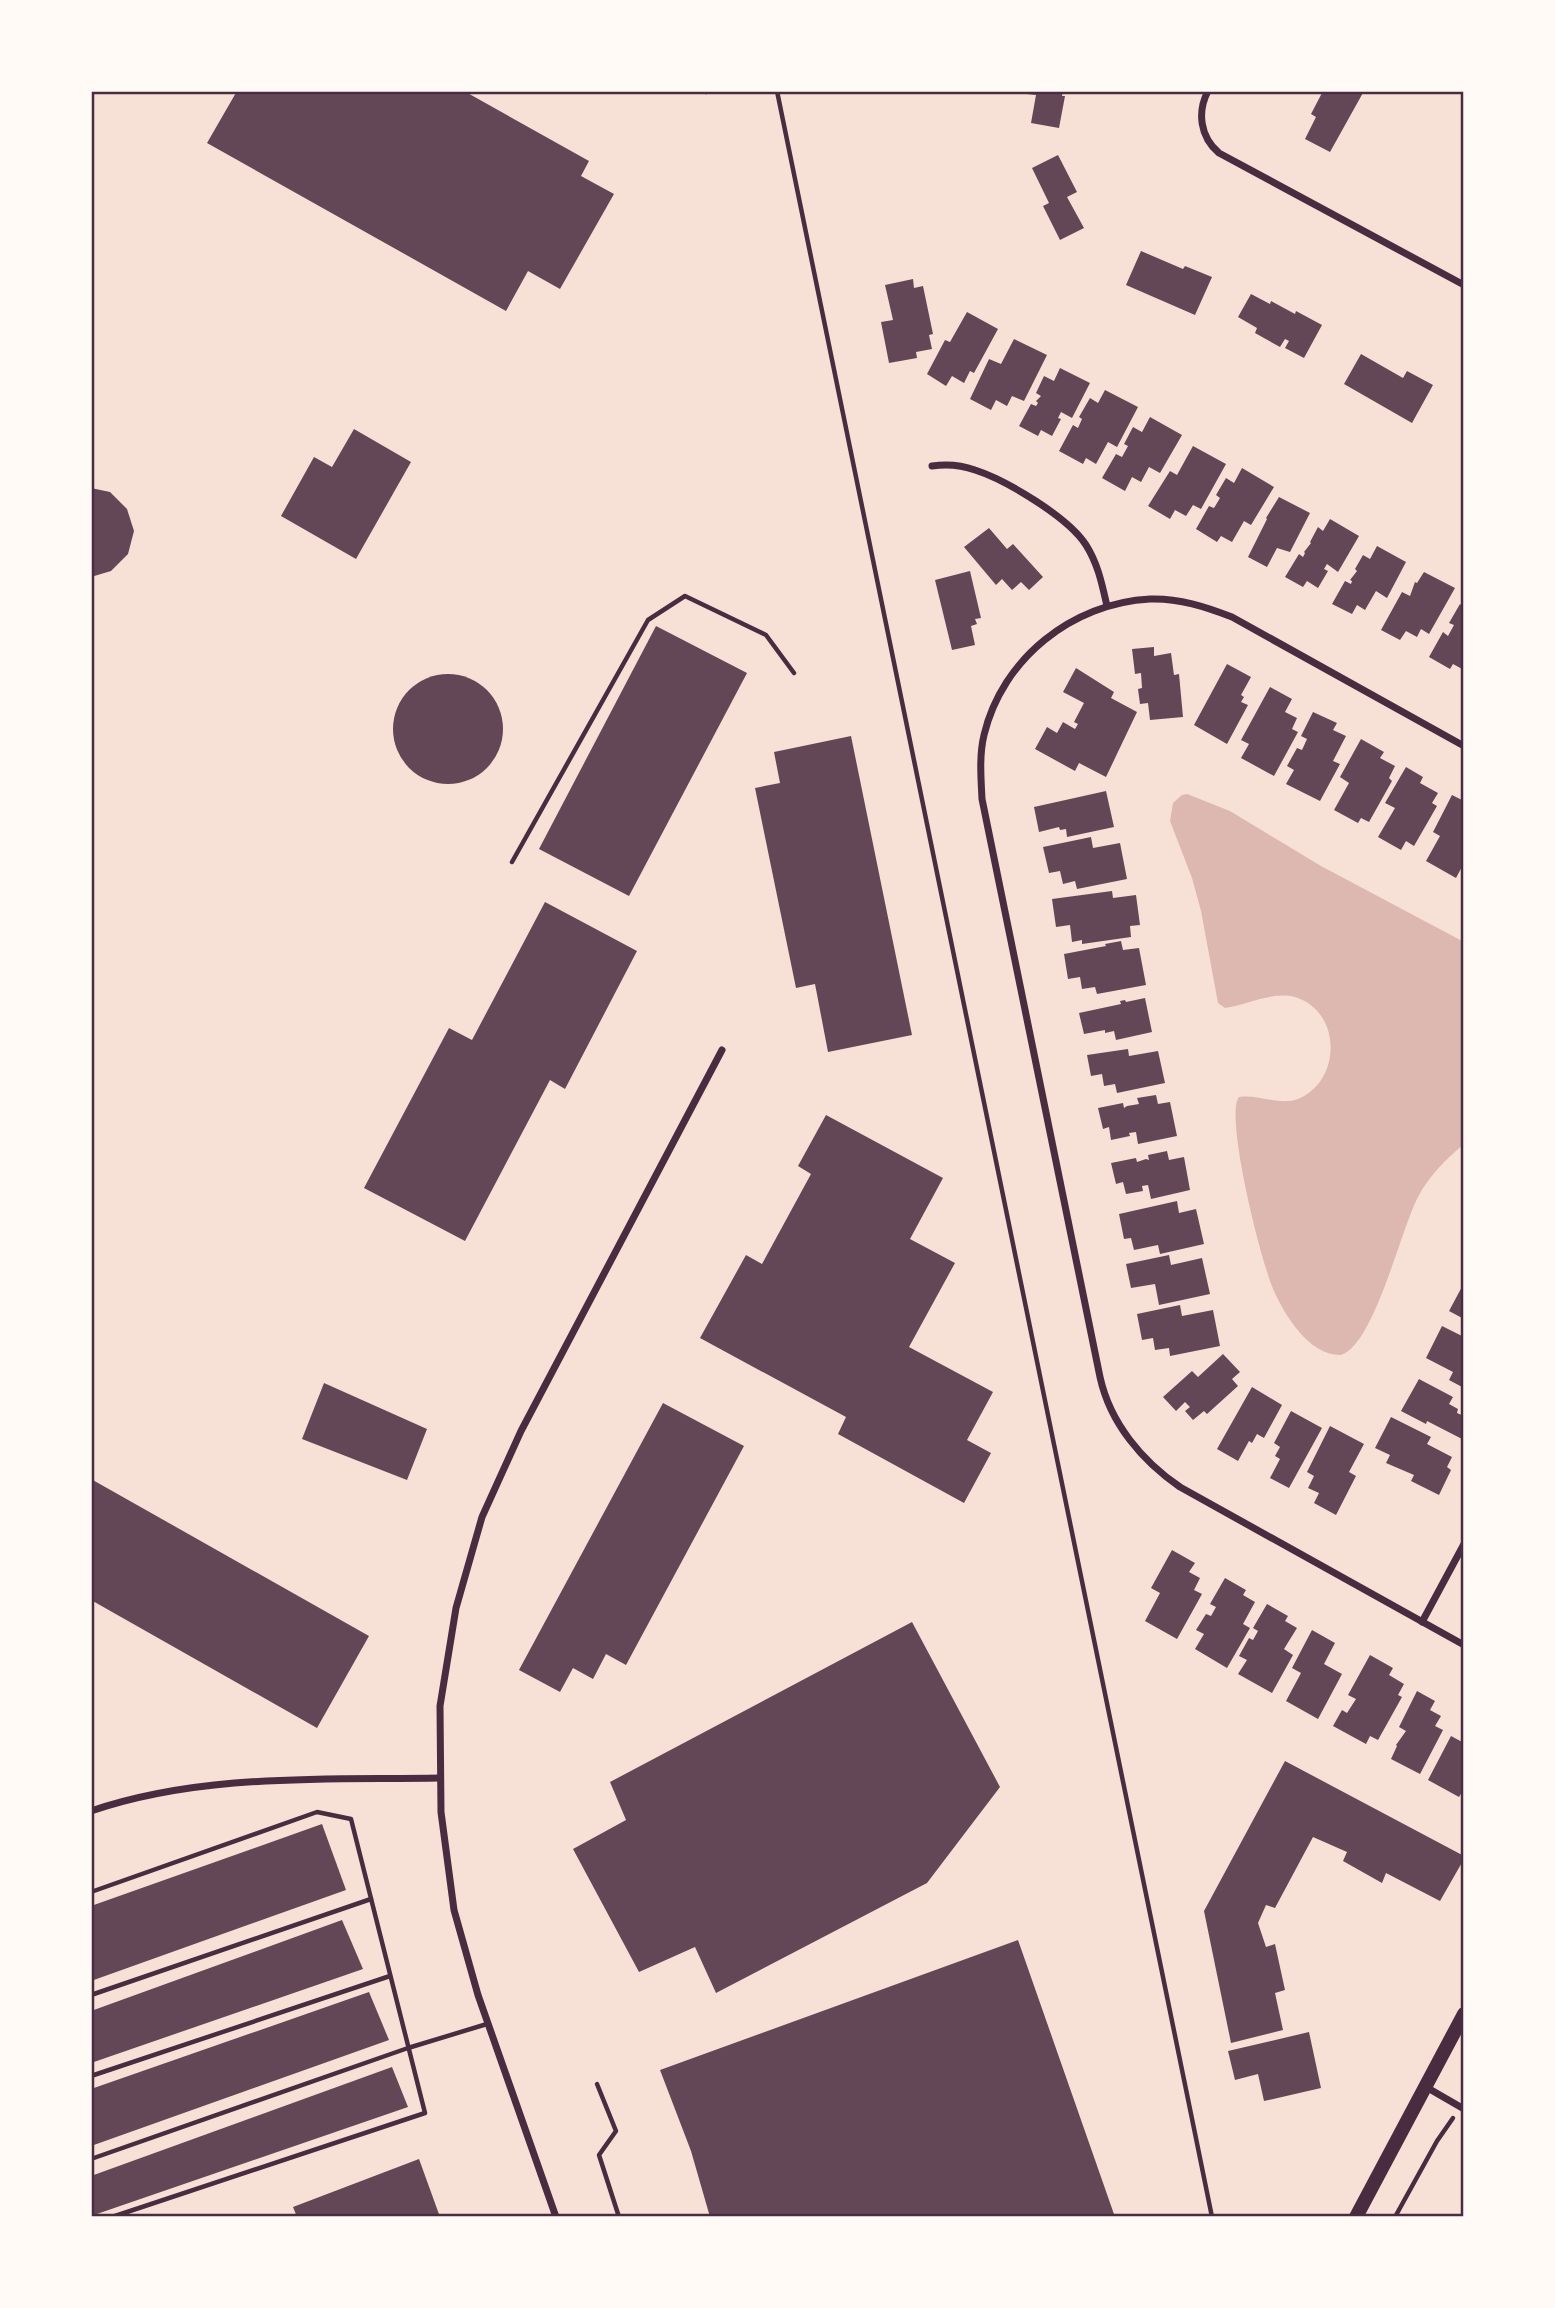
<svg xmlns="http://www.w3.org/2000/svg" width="1555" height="2308" viewBox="0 0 1555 2308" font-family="'Fira Sans Condensed',sans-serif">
<rect width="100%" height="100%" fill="#f7e1d7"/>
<!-- water -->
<path fill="#dcb8b0" d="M1187,794l43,17 91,55 143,76v202c-18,15 -35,32 -46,53 -17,32 -44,148 -77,158 -31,1 -56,-39 -67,-64 -12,-25 -50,-176 -35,-194 19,-3 40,9 59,2 43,-17 45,-87 -3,-102 -23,-6 -48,8 -70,11l-7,-5 -17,-92 -9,-33 -22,-57 3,-18 9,-8z"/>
<!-- building -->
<g fill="#644757">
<polygon points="237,91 464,91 589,161 581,176 614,194 560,289 528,271 506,311 207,143"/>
<polygon points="1028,91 1063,91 1062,96 1065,96 1059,128 1031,123 1036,95 1027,94"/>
<polygon points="1323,91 1364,91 1330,152 1305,139 1316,117 1311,114"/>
<polygon points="1058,155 1077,192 1067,197 1084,228 1060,240 1043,206 1049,203 1032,168"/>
<polygon points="1141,251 1183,269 1185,266 1212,277 1195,315 1126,285"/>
<polygon points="913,279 914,288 923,286 933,334 929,335 932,349 916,352 917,358 889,363 881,322 893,320 885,285"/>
<polygon points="1251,294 1270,304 1271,301 1295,314 1296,311 1322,325 1304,358 1285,348 1289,341 1285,339 1280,347 1255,333 1257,328 1238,317"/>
<polygon points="967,312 998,329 974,373 970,371 964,383 952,376 946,386 927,374 945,340 950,342"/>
<polygon points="1014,339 1047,355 1024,401 1012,396 1007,406 996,400 991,410 970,399 989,359 1001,364"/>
<polygon points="1361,354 1403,378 1407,371 1433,385 1412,423 1344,384"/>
<polygon points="1060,368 1090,383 1072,418 1061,412 1058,418 1061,419 1052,436 1041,430 1038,436 1019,426 1031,404 1036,406 1038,403 1036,401 1041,396 1036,393 1044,376 1054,381"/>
<polygon points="1105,390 1138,407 1117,447 1108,442 1096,464 1086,458 1083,464 1059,451 1073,425 1078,428 1082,419 1079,417 1090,398 1098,403"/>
<polygon points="1150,417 1182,435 1160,473 1149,467 1141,482 1132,477 1125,491 1102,478 1116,454 1122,457 1128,446 1124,444 1133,427 1142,432"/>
<polygon points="354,429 411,462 356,559 281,516 314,457 332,467"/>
<polygon points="1193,446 1226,464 1201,509 1193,505 1186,516 1175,510 1170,519 1148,506 1170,471 1177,475"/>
<polygon points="1242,468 1274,487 1251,525 1244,521 1232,542 1221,536 1217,542 1196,529 1209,506 1214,508 1220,498 1216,495 1226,478 1234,483"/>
<polygon points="91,488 110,492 127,509 134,531 128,554 111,571 91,577"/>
<polygon points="1279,497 1310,513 1290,552 1277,548 1267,567 1248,557 1267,519 1266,518"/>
<polygon points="1330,519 1359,536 1338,572 1327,564 1324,569 1328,571 1318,588 1307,581 1303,587 1285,577 1299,554 1303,557 1305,553 1304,552 1311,543 1310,542 1318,527 1323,531"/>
<polygon points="989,528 1007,549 1013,544 1043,577 1029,590 1021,582 1012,590 1002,579 996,585 964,547"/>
<polygon points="1377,546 1406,562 1387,598 1376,591 1365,610 1357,605 1352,614 1332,604 1345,581 1351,584 1352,581 1350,580 1357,571 1355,569 1363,555 1370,559"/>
<polygon points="970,571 981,618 975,619 977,624 971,626 975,645 952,650 935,580"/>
<polygon points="1424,572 1455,588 1429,634 1421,629 1417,637 1406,631 1400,640 1381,630 1402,592 1410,596 1415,582 1417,583"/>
<polygon points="1460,604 1464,607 1464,670 1453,664 1450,669 1429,657 1443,632 1448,636 1454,625 1449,623"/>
<polygon points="656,626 747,673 629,896 539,849"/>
<polygon points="1154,647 1154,656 1171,653 1174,675 1179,674 1183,717 1150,720 1148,703 1140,704 1138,689 1142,688 1141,673 1135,674 1132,649"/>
<polygon points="1227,664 1251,677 1241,695 1244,697 1241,702 1248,705 1227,744 1194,725"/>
<polygon points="1076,668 1114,692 1111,698 1137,712 1106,777 1079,763 1075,771 1035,749 1047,727 1057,733 1063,722 1075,729 1078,724 1074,722 1084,703 1063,692"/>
<circle cx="448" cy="729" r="55"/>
<polygon points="1270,687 1292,699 1285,712 1297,718 1292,729 1298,732 1274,776 1241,758 1249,744 1241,740"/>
<polygon points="1313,712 1337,723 1333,730 1346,736 1333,761 1340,764 1320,801 1286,784 1294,770 1287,766 1297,748 1302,750 1307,739 1301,736"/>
<polygon points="851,736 912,1035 828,1052 815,984 796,988 755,788 780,783 774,752"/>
<polygon points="1361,739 1384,752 1380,758 1395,766 1389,778 1392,781 1369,822 1361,818 1358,823 1334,810 1349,783 1340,777"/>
<polygon points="1406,767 1423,777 1420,783 1438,793 1432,803 1437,806 1414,846 1406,841 1401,850 1378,837 1395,808 1385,803"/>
<polygon points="1106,791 1114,827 1067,837 1066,829 1060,830 1059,827 1039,832 1034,807"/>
<polygon points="1452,795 1464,801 1464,863 1456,878 1426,861 1440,836 1433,832"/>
<polygon points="1091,837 1093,848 1120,843 1127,879 1077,889 1075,881 1063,884 1060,871 1049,873 1043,847"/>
<polygon points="1112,891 1113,898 1136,895 1140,925 1130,926 1131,937 1082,944 1082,940 1072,942 1070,925 1056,927 1052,899"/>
<polygon points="545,902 637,951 565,1089 550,1080 465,1241 364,1188 449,1028 472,1040"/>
<polygon points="1121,941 1123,950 1139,948 1146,985 1097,994 1095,987 1082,989 1080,977 1068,979 1064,954 1106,946 1105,944"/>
<polygon points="1145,998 1152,1032 1116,1040 1114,1031 1105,1033 1105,1030 1084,1034 1079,1013 1121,1004 1120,1001 1125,1000 1126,1002"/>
<polygon points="1128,1049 1129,1056 1158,1051 1165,1083 1117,1093 1115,1084 1104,1086 1102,1074 1091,1076 1087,1055"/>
<polygon points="1156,1095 1158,1104 1170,1102 1177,1136 1138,1144 1136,1132 1129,1133 1130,1136 1111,1140 1109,1127 1103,1129 1098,1108 1123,1103 1124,1108 1127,1106 1139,1104 1137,1098"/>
<polygon points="826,1115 943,1178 910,1239 955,1263 909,1347 993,1392 967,1440 991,1453 964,1503 838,1434 846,1417 700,1338 746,1255 762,1264 811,1174 798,1166"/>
<polygon points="1167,1151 1169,1160 1184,1157 1190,1190 1151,1199 1148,1185 1142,1186 1143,1191 1126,1194 1123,1182 1116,1184 1111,1163 1136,1158 1137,1162 1146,1159 1149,1160 1148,1155"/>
<polygon points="1177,1201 1179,1213 1196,1209 1204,1244 1160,1254 1158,1245 1134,1250 1131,1238 1124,1239 1119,1214"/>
<polygon points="1169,1255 1171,1265 1202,1258 1210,1294 1159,1305 1155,1284 1131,1288 1126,1264"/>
<polygon points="1464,1283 1464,1319 1449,1311"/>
<polygon points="1180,1305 1182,1316 1213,1310 1220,1346 1170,1356 1169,1348 1155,1350 1153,1338 1142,1340 1137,1314"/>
<polygon points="1442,1326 1464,1337 1464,1388 1449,1380 1453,1372 1426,1358"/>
<polygon points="1223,1354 1240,1372 1232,1379 1238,1386 1207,1414 1204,1411 1193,1420 1185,1411 1190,1407 1185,1402 1176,1411 1163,1397 1192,1371 1198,1377"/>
<polygon points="1419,1379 1453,1397 1449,1404 1458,1409 1457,1413 1464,1416 1464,1440 1427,1421 1426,1424 1401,1411"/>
<polygon points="324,1383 427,1429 407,1480 302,1439"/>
<polygon points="1252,1387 1282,1405 1264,1438 1257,1434 1252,1443 1249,1441 1238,1461 1217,1449"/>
<polygon points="663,1403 744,1446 626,1665 606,1654 593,1679 573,1668 560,1692 519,1670"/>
<polygon points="1291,1411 1322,1428 1289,1488 1270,1478 1280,1459 1275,1456 1280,1447 1274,1443"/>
<polygon points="1391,1417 1431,1437 1427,1444 1452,1457 1447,1467 1451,1470 1439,1495 1411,1481 1414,1475 1386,1463 1390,1455 1375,1448"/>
<polygon points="1330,1426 1364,1444 1349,1472 1356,1476 1336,1515 1314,1503 1319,1493 1308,1488 1314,1476 1307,1472"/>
<polygon points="91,1479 369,1636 317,1728 91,1600"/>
<polygon points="1172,1550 1195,1563 1189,1572 1200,1578 1194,1590 1202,1594 1177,1639 1145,1621 1160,1593 1151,1588"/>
<polygon points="1225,1578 1246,1590 1243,1595 1255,1602 1243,1624 1250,1628 1227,1668 1195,1649 1204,1634 1196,1630 1206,1614 1211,1616 1216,1607 1210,1604"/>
<polygon points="1267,1604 1288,1616 1285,1621 1297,1628 1284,1649 1293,1655 1272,1693 1238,1674 1247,1660 1239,1656 1249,1638 1253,1640 1258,1631 1253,1628"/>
<polygon points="912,1622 1000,1787 927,1883 716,1993 695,1947 639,1972 573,1849 626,1820 610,1782"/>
<polygon points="1312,1630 1335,1643 1324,1664 1342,1674 1318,1719 1286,1701 1301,1673 1292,1668"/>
<polygon points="1370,1655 1393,1668 1389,1675 1404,1684 1398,1695 1402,1697 1378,1740 1370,1736 1366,1744 1333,1726 1342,1710 1347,1713 1356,1699 1348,1695"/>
<polygon points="1417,1691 1435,1701 1430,1710 1441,1716 1435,1726 1443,1730 1420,1774 1391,1759 1397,1746 1396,1745 1406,1731 1399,1727"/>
<polygon points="1451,1736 1464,1743 1464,1789 1459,1797 1428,1780"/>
<polygon points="1285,1761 1464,1856 1464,1859 1440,1901 1386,1873 1382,1883 1343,1861 1347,1852 1313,1837 1275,1908 1266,1905 1258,1923 1266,1947 1275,1944 1285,1990 1275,1993 1283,2030 1231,2043 1204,1911"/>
<polygon points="322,1824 346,1890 91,1981 91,1906"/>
<polygon points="342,1920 363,1969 91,2063 91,2011"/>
<polygon points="1018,1940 1115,2217 710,2217 691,2151 660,2070"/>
<polygon points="369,1992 389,2040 91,2146 91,2089"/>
<polygon points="1309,2032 1321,2088 1264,2101 1258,2074 1235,2080 1228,2051"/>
<polygon points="392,2067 408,2107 91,2216 91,2176"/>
<polygon points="419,2159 440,2217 297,2217 293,2207"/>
</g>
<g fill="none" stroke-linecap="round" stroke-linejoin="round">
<!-- path -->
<g stroke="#4a2c40" stroke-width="4.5">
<path d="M777,91c142,709 291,1417 435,2126"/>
<polyline points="1395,2217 1437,2141 1453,2118"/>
</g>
<!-- service -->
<g stroke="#4a2c40" stroke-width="4.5">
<polyline points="704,91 706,92"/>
<polyline points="512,862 648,620 685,596 766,635 794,673"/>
<polyline points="91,1892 317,1812 351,1819 425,2113 112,2217"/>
<polyline points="91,1995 371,1899"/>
<polyline points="91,2076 390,1976"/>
<polyline points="597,2084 616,2131 599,2155 619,2217"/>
<polyline points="91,2159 408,2048 487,2024"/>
</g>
<!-- minor -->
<g stroke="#4a2c40" stroke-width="7">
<path d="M1208,91c-11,21 -8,46 11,62l245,132"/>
<path d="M932,466c14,-2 29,-1 43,4 31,10 93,47 111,75 12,19 16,39 21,61"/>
<path d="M1464,746l-232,-129c-26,-10 -53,-19 -82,-18 -78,4 -148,60 -166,136 -5,21 -3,43 -2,64l118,578c10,46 42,84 80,110l284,158"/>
<polyline points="1422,1622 1464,1544"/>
<path d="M91,1811c112,-38 232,-31 348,-33"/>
<polyline points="1426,2087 1464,2109"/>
<polyline points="556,2217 478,1995 454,1910 441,1812 440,1706 456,1608 482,1517 521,1431 722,1050"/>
</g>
<!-- secondary -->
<polyline stroke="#4a2c40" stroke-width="14" points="1356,2217 1464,2014"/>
</g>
<!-- border -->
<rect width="1555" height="2308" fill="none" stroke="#fffaf5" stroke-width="186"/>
<rect x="93" y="93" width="1369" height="2122" fill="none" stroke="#4a2c40" stroke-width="2.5"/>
</svg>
